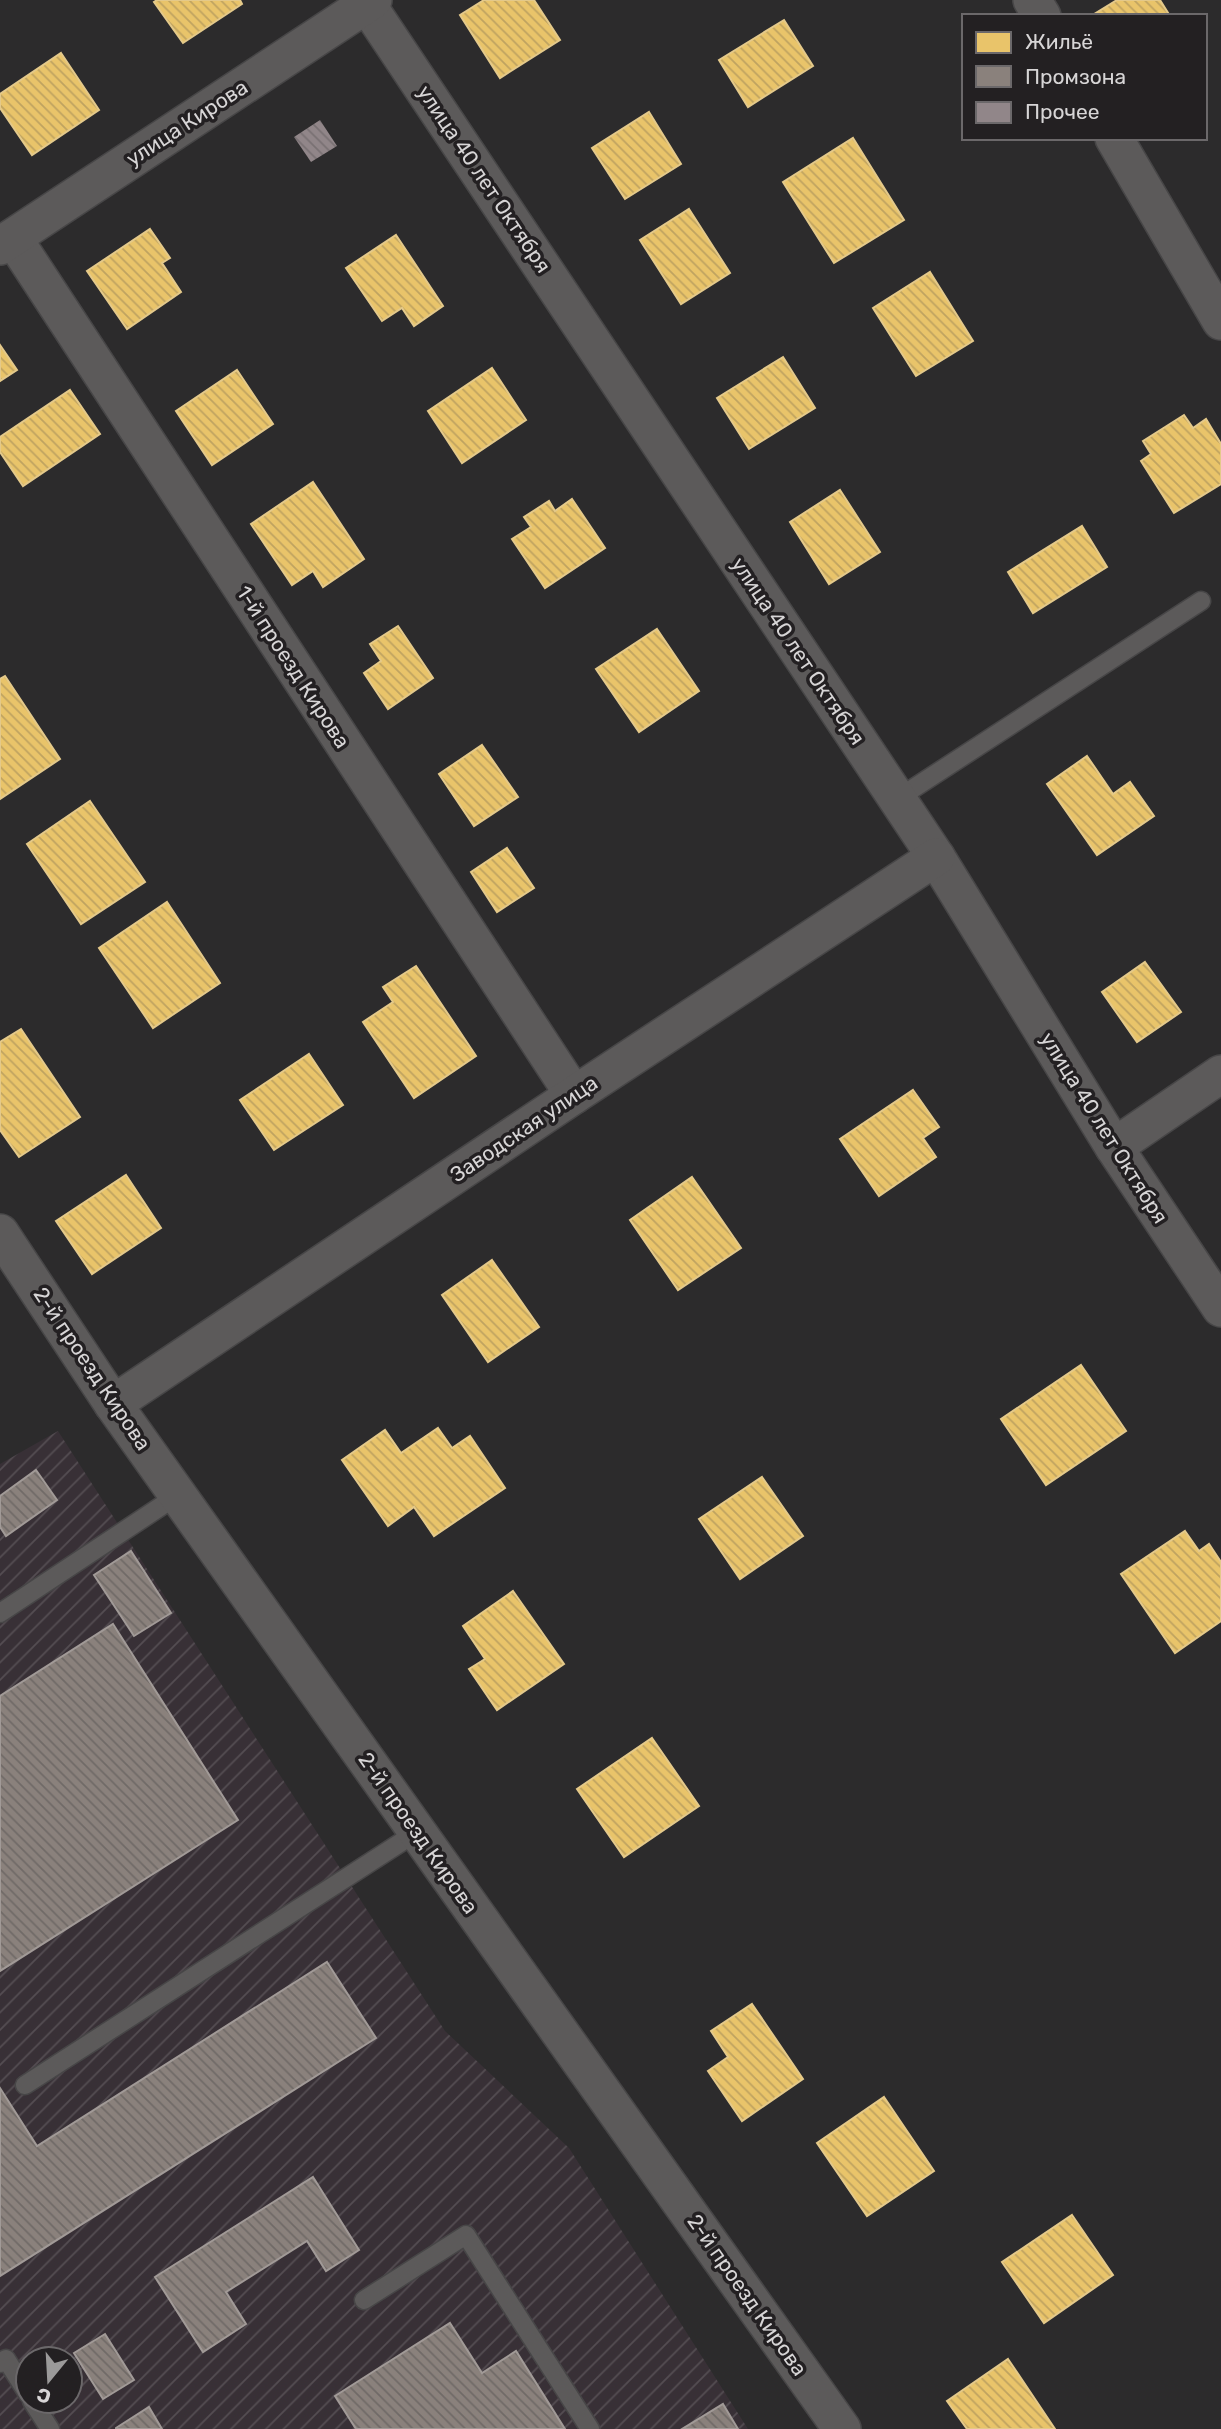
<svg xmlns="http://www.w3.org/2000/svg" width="1221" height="2429" viewBox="0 0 1221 2429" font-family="Rubik,sans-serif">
<defs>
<pattern id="industrial-furrows" width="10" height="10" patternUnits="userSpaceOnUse" patternTransform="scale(1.75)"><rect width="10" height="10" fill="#383036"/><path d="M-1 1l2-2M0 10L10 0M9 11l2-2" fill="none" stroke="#544d52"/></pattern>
<pattern id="homes-back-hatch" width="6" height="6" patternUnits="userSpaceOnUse" patternTransform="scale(1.75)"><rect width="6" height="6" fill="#e9c46a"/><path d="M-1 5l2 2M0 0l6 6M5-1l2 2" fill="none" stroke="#bfa360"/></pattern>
<pattern id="industry-back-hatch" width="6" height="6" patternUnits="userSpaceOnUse" patternTransform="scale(1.75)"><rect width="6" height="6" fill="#8a817c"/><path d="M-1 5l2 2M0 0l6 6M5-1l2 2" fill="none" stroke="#706a67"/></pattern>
<pattern id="building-back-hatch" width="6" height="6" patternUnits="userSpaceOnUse" patternTransform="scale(1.75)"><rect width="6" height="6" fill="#918689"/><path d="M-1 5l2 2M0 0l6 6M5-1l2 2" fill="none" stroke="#797173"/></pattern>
</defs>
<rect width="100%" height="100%" fill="#2c2b2c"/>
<!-- industrial -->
<path fill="url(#industrial-furrows)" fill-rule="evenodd" d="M58,1431l387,600 124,117 179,281h-748v-965zM28,2359h42v42h-42z"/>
<!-- homes -->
<g fill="url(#homes-back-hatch)" stroke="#e4c98a" stroke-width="2">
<polygon points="157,0 240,0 242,4 183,43 154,2"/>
<polygon points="484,0 534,0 560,40 500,78 460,15"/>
<polygon points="1117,0 1160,0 1170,16 1091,16"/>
<polygon points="784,20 813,66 748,107 719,60"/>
<polygon points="61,53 99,110 32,155 0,108 0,94"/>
<polygon points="649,112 681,164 625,199 592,148"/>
<polygon points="853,138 904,220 834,263 783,182"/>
<polygon points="689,209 730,273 681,304 640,240"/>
<polygon points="150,229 170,258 162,263 181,292 127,329 87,271"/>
<polygon points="396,235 443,306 414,326 402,308 382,321 346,268"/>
<polygon points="930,272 973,341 916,376 873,308"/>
<polygon points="0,345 17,370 0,381"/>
<polygon points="783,357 815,408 749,449 717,398"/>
<polygon points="492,368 526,420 462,463 428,411"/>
<polygon points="237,370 273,424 212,465 176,411"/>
<polygon points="70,390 100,434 23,486 0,452 0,437"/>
<polygon points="1184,415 1193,428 1206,419 1221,444 1221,484 1174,513 1141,461 1151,454 1143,441"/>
<polygon points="313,482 364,559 323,587 313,571 292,585 251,524"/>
<polygon points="840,490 880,552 829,584 790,522"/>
<polygon points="572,499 605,548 545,588 512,539 531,527 524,517 549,501 555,511"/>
<polygon points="1082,526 1107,567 1033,613 1008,572"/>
<polygon points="398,626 433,678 388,709 364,673 381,661 370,644"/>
<polygon points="657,629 699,691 639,732 596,669"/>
<polygon points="5,676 60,759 0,799 0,679"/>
<polygon points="482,745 518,797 474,826 439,774"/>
<polygon points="1087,756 1113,794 1130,782 1154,816 1097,855 1047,784"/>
<polygon points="90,801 145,882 81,924 27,844"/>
<polygon points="507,848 534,888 497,912 471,872"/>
<polygon points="167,902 220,983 153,1028 99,948"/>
<polygon points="1145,962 1181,1012 1137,1042 1102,992"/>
<polygon points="416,966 476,1056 414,1098 363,1022 393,1002 383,987"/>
<polygon points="21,1029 80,1117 19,1157 0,1130 0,1042"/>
<polygon points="309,1054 343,1105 274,1150 240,1100"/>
<polygon points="913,1090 939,1127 923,1138 936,1157 879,1196 840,1139"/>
<polygon points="126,1175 161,1228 92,1274 56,1221"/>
<polygon points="692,1177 741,1248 678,1290 630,1220"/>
<polygon points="492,1260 539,1327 488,1362 442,1295"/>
<polygon points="1081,1365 1126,1431 1046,1485 1001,1419"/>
<polygon points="438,1428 452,1448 470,1436 505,1488 434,1536 414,1507 388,1526 342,1460 385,1430 401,1453"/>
<polygon points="762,1477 803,1536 740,1579 699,1519"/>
<polygon points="1185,1531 1199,1551 1209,1544 1221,1562 1221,1621 1175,1653 1121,1574"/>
<polygon points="513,1591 564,1664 497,1710 469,1669 485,1659 463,1626"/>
<polygon points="652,1738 699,1806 624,1857 577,1789"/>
<polygon points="752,2004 803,2079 742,2121 708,2071 728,2057 711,2031"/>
<polygon points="884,2097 934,2171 867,2216 817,2143"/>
<polygon points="1072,2215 1113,2275 1044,2323 1002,2262"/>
<polygon points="1008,2359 1055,2429 967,2429 947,2401"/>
</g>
<!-- industry -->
<g fill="url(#industry-back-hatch)" stroke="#a19a97" stroke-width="2">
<polygon points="36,1470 57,1500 6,1536 0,1527 0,1496"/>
<polygon points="131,1551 171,1613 134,1636 94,1575"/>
<polygon points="113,1624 238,1820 0,1971 0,1696"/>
<polygon points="327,1962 376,2038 0,2276 0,2088 37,2146"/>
<polygon points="313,2177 359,2250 326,2271 307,2241 226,2292 246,2324 203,2352 155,2277"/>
<polygon points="450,2323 482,2373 516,2351 565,2429 356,2429 335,2396"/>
<polygon points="105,2334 134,2380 103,2399 74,2353"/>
<polygon points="723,2404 738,2429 682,2429"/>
<polygon points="149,2407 162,2429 116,2429 116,2428"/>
</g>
<!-- building -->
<polygon fill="url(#building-back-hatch)" points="320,120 337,146 311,162 294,137"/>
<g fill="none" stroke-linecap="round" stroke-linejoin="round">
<defs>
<g id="lane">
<polyline points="897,799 1201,601"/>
<polyline points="0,1613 178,1495"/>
<polyline points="25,2085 417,1832"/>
<polyline points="364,2300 466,2235 590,2429"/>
<polyline points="0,2363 6,2359 28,2394"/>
<polyline points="32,2401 50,2429"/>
</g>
<g id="street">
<polyline points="364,0 936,857 1114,1147 1221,1308"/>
<polyline points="1032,0 1042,16"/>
<polyline points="1114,138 1221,321"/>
<polyline points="13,238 574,1095"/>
<polyline points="0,246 373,0"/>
<polyline points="1114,1147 1221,1074"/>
<polyline points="0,1233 113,1404 842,2429"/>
<polyline points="113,1404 574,1095 936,857"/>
</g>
</defs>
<!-- lane casing -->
<use href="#lane" stroke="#474647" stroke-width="21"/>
<!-- street casing -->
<use href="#street" stroke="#474647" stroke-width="40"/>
<!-- lane -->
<use href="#lane" stroke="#5c5a5a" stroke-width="18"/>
<!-- street -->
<use href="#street" stroke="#5c5a5a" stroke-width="37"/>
</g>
<g text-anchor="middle" stroke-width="7" stroke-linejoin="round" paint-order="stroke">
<!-- street labels -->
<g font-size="21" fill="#d7d5d6" stroke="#232022">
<text transform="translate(187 123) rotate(-33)" y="7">улица Кирова</text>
<text transform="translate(484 179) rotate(56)" y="7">улица 40 лет Октября</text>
<text transform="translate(798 651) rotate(56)" y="7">улица 40 лет Октября</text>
<text transform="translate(293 667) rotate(57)" y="7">1-й проезд Кирова</text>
<text transform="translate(1104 1128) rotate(58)" y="7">улица 40 лет Октября</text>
<text transform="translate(524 1129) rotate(-34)" y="7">Заводская улица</text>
<text transform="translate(92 1369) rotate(56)" y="7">2-й проезд Кирова</text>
<text transform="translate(418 1833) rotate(55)" y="7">2-й проезд Кирова</text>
<text transform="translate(747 2295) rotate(55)" y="7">2-й проезд Кирова</text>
</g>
</g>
<!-- legend -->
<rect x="962" y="14" width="245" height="126" fill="#232022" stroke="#6b686a" stroke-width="2"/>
<rect x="976" y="32" width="35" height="21" fill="#e9c46a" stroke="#6b686a" stroke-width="2"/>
<text x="1025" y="49" font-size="21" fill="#d7d5d6">Жильё</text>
<rect x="976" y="66" width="35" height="21" fill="#8a817c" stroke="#6b686a" stroke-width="2"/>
<text x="1025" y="84" font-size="21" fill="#d7d5d6">Промзона</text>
<rect x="976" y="102" width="35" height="21" fill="#918689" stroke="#6b686a" stroke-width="2"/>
<text x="1025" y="119" font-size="21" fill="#d7d5d6">Прочее</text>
<!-- north arrow -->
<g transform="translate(49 2380) rotate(198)"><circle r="33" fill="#232022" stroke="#6b686a" stroke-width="2"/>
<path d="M0-5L12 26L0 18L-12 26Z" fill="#9b9a9a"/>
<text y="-10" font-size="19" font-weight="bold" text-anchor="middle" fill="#d7d5d6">С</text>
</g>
</svg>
